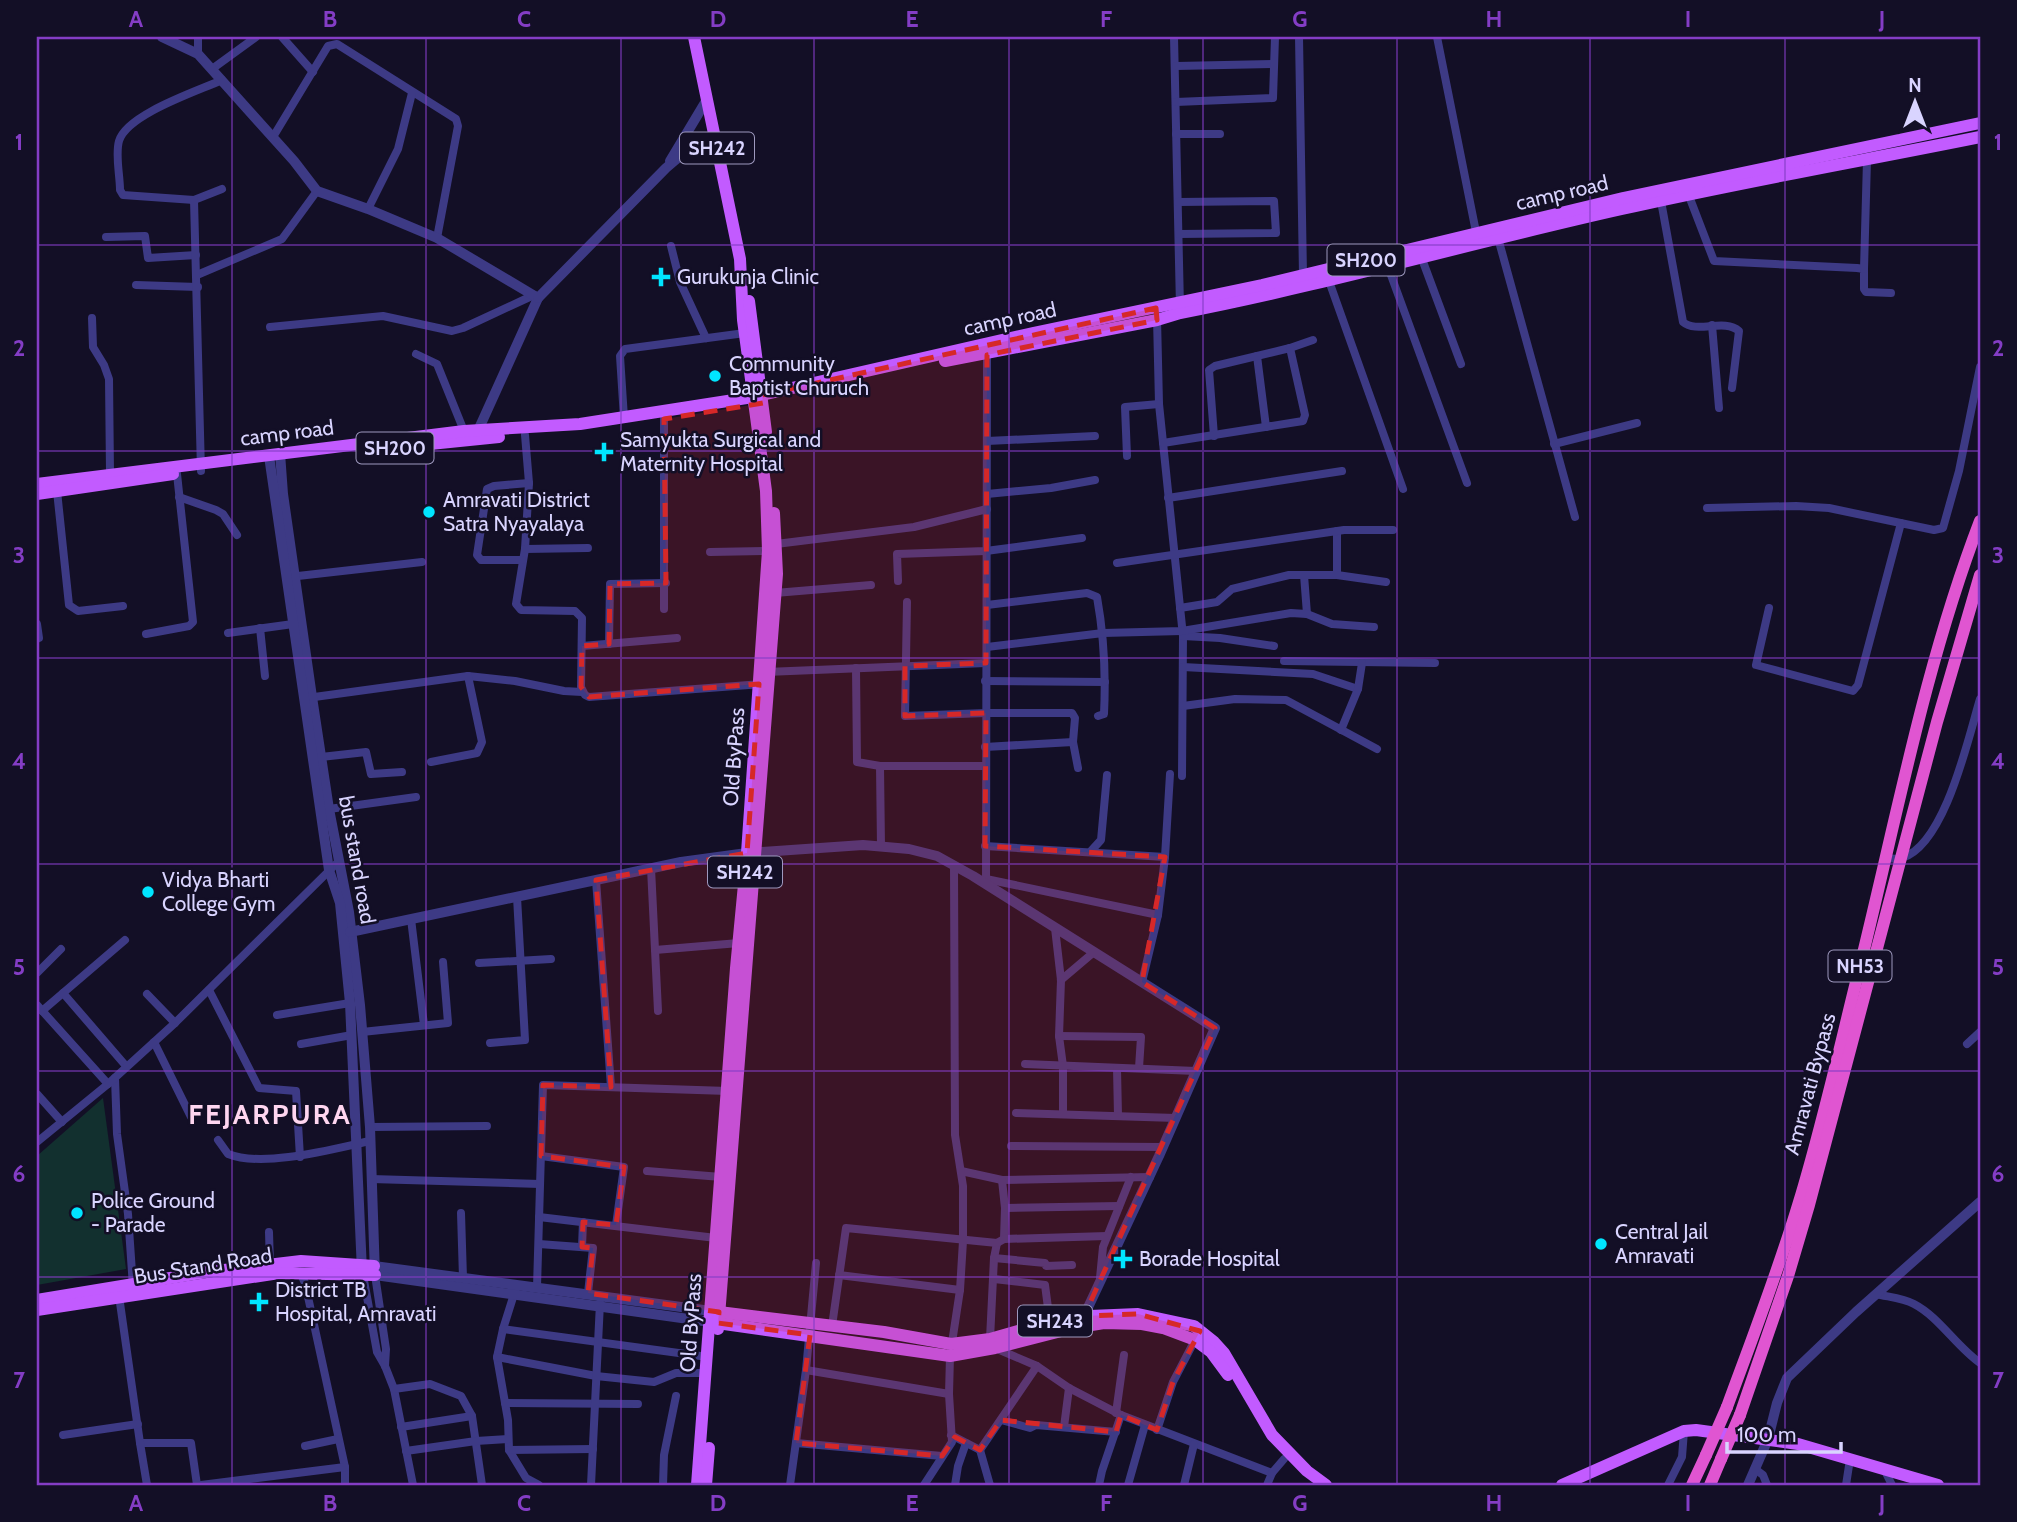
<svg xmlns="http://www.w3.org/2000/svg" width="2017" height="1522" viewBox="0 0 2017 1522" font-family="Cabin,sans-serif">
<rect width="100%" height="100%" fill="#130f26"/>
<!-- grass -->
<polygon fill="#12302f" points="103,1098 126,1269 37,1285 37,1156"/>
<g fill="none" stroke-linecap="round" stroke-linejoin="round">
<!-- minor -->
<g stroke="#3d3a85" stroke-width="8">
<polyline points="282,37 313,72"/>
<polyline points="1174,37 1180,307"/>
<polyline points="1299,37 1303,275"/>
<polyline points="1437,37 1476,232"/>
<polyline points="198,54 198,37"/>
<polyline points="1176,66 1273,64"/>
<polyline points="212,69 256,37"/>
<polyline points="1176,102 1273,98 1275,37"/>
<polyline points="1176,134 1220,134"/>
<polyline points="273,137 328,46 337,44 456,119 458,126 437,238"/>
<polyline points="1689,196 1714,261 1857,268 1864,269 1864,289 1866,292 1891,293"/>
<polyline points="194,200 222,189"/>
<path d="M1661,201l22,121c14,12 41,-4 56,9l-7,57"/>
<polyline points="1178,202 1274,201 1276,233 1179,234"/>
<polyline points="368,209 398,149 412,93"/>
<polyline points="106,237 145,236 148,258 196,255"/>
<polyline points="1498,238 1575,517"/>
<polyline points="671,246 680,282 706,338"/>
<polyline points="1422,259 1461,364"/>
<polyline points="1388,267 1467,483"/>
<polyline points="1864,269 1867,160"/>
<polyline points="197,275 282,239 317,191"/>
<polyline points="1329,281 1403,489"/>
<polyline points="136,285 198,287"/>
<polyline points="92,318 93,347 104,365 109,379 110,473"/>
<polyline points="1157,318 1159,404 1183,636 1182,776"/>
<polyline points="1712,325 1719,408"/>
<polyline points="270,327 383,316 452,331 463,328 534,295"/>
<polyline points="416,354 437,364 464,431"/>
<polyline points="1257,356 1266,427"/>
<polyline points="624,418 620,356 625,349 745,333"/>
<polyline points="525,435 529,483 525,549 516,604 521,610 575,611 582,618 581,687 585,695 589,697 762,684"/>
<polyline points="1214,436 1209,370 1215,366 1290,348 1313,340"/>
<polyline points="987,441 1095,436"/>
<polyline points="1163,443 1303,421 1305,415 1290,348"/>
<polyline points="1554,444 1637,423"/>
<polyline points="1127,456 1125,407 1159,404"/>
<path d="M201,471l-7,-271 -71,-5 -3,-5c0,-15 -5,-35 -1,-49 8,-27 79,-50 103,-61"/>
<polyline points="57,491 69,605 78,611 123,606"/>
<polyline points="987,494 1051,488 1095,480"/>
<polyline points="179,497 216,510 223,514 237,535"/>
<polyline points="1168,498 1342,471"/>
<polyline points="1707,508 1796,506 1829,508 1934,530 1943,528 1959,471 1980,367"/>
<polyline points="1337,531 1337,575"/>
<polyline points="776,544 914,527 987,509"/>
<polyline points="525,549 588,548"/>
<polyline points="710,552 768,551"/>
<polyline points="522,560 481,560 477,555 487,489 494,486 529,483"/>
<polyline points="1117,563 1344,530 1393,530"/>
<polyline points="1304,575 1307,614"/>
<polyline points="289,577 422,562"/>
<polyline points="898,581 897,554 986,551 1082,538"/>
<polyline points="775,593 871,585"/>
<polyline points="907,602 905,716 986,713 1072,713 1075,718 1073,742 1078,768"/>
<path d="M987,605l100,-12 10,4c7,39 9,77 7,117l-6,2"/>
<polyline points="1180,608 1217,602 1232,589 1289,575 1337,575 1386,582"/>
<polyline points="1769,608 1756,665 1853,691 1858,685 1901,523"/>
<polyline points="664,609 664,419"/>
<polyline points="37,624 39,638 37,639"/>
<polyline points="260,628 265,676"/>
<polyline points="228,633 293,624"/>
<polyline points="146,634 189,626 193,622 177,474"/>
<polyline points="1183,636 1220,638 1274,646"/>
<polyline points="609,644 610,584 666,583"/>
<polyline points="582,646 677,638"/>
<polyline points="987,647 1103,633 1182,631 1291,613 1307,614 1332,624 1374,627"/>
<polyline points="1284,661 1435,663"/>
<polyline points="1183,667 1313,674 1358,689"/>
<polyline points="856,668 857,762 880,766"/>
<polyline points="766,672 986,663"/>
<polyline points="468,676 515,681 564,691 582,692"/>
<polyline points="985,681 1105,682"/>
<polyline points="307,698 468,676 482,742 477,753 431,762"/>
<polyline points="1183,706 1235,699 1286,700 1377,749"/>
<polyline points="1341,730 1358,689 1362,663"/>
<polyline points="985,747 1073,742"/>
<polyline points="321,757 366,752 371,774 402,772"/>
<polyline points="329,809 416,797"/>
<polyline points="985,846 1165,857"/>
<polyline points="881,847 880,766 985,766"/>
<polyline points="1091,851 1101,840 1107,775"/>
<path d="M1886,858c5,0 12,2 16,0 43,-13 66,-119 78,-159"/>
<polyline points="651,868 658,1011"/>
<polyline points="986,879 1158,915"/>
<polyline points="596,880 611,1087"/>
<polyline points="986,884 987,355"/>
<polyline points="411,919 424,1025"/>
<polyline points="1055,928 1061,980 1059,1036 1063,1066 1063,1114"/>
<polyline points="655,950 739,943"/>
<polyline points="479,963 551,959"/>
<polyline points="37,973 61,949"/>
<polyline points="1061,980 1094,952"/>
<polyline points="1142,982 1158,915 1165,857 1170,774"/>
<polyline points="209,990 259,1088 296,1091 300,1157"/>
<polyline points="63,993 126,1066"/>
<polyline points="147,994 175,1023"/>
<polyline points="37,1005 108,1084"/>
<polyline points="42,1011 125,940"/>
<polyline points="277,1015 350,1003"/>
<polyline points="362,1032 448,1023 443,962"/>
<polyline points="1059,1036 1141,1037 1139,1068"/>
<polyline points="154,1042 191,1117"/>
<polyline points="490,1043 525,1040 517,897"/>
<polyline points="301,1044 352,1035"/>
<polyline points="1967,1044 1980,1032"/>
<polyline points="1025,1064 1196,1071"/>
<polyline points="1117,1068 1118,1116"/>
<polyline points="115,1078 117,1134 128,1214 133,1287"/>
<polyline points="37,1094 62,1122"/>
<polyline points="1016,1113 1176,1118"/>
<polyline points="370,1127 487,1126"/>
<path d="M218,1140l10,14c35,14 105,-5 142,-13"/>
<polyline points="37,1142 108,1084 175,1023 338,862"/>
<polyline points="1011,1146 1163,1147"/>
<polyline points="541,1156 624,1167 616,1225"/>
<polyline points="647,1171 721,1177"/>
<polyline points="961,1171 1002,1180 1150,1177"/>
<polyline points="371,1179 540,1184"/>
<polyline points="1002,1180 1005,1208 1004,1239"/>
<polyline points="1005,1208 1119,1206"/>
<polyline points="461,1213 463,1278"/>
<polyline points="539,1217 716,1238"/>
<polyline points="269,1232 270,1264"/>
<polyline points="997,1243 994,1258 990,1339 995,1348 1037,1366 1069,1388 1121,1415 1272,1473 1267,1485"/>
<polyline points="539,1244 593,1248 588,1293"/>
<polyline points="582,1247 583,1222"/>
<polyline points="994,1258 1045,1263 1046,1266 1072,1265"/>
<polyline points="300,1272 305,1283 345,1467 345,1485"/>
<polyline points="363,1275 377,1352 385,1366 394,1389 413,1485"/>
<polyline points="375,1275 386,1349 385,1366"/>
<polyline points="839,1275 960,1290"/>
<polyline points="1100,1278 1103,1247 1131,1177"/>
<polyline points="994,1279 1045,1285 1050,1323"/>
<polyline points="537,1287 543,1085 728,1091"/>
<polyline points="515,1291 503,1329 497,1357 508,1420 509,1450 526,1478 539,1485"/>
<path d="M1876,1294c12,3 27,4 38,10 25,13 42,42 66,59"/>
<polyline points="119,1296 140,1443 191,1443 197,1485"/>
<polyline points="832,1326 846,1228 997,1243 1004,1239 1107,1236"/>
<polyline points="503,1329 708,1357"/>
<polyline points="497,1357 596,1376 654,1382 676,1373 706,1373"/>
<polyline points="806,1370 949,1394"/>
<polyline points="394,1389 430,1384 461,1396 472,1416 482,1485"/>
<polyline points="505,1403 638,1404"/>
<polyline points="1116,1413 1124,1355"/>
<polyline points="1001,1420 1030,1428 1036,1425 1116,1432"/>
<polyline points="401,1427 472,1416"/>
<polyline points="1064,1427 1069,1388"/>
<polyline points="1157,1430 1173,1382 1197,1336"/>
<polyline points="63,1435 138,1424"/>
<polyline points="951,1435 980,1450"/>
<polyline points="140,1443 147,1485"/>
<polyline points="796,1443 942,1456"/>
<polyline points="305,1446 338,1439"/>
<polyline points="509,1450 593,1449"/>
<polyline points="406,1451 476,1441 508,1439"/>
<polyline points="1755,1469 1763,1475 1767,1485"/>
<polyline points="1884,1469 1892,1485"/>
<polyline points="1272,1473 1284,1459"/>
<polyline points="201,1485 345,1467"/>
<polyline points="591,1485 600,1303"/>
<polyline points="663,1485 664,1455 676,1396"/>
<polyline points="790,1485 806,1370 816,1263"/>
<polyline points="924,1485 952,1442 949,1394 950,1356 960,1290 963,1241 963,1186 955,1135 954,866"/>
<polyline points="955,1485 958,1466 966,1443"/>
<polyline points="990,1485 980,1450 1037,1366"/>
<polyline points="1099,1485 1102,1471 1121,1415"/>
<polyline points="1128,1485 1145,1425"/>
<polyline points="1184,1485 1194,1444"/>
<polyline points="1668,1485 1682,1457 1684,1431"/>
<polyline points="1846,1485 1850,1459"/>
</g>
<!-- tertiary -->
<g stroke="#3d3a85" stroke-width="10">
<polyline points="162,37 198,54 294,161 317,191 368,209 437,238 538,298 476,435"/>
<polyline points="670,161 706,101"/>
<polyline points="538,298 666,168 686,151 708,147 718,153"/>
<polyline points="280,453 283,494 312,697 329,809 349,912 360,1005 370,1127 375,1275 710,1322"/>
<polyline points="269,456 329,870 340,903 350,1003 362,1271"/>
<polyline points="350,932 681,862 747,853 863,845 909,849 937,856 973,876 1215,1028 1159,1156 1084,1316"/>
<polyline points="374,1266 711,1311"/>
<polyline points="1748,1485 1768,1439 1777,1403 1787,1378 1856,1312 1980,1202"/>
</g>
<!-- primary -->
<g stroke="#c25bff" stroke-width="12">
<polyline points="694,37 740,259 743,320 766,491 768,551 747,853 736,968 697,1485"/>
<polyline points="749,301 766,432"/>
<path d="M945,361l212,-41 23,-7c149,-29 294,-71 442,-104 119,-27 239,-48 358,-72"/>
<polyline points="430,444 499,437"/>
<polyline points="37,484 464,431 580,424 753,397 1033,333 1262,285 1623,198 1980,123"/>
<polyline points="37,494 173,474"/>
<polyline points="37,1300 206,1272 301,1261 374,1266"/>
<polyline points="37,1310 279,1273 375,1275"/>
<polyline points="711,1311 884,1332 951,1344 990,1339 1066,1317 1138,1314 1194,1326 1214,1342 1224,1353 1272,1435 1307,1471 1326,1485"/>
<polyline points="710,1322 950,1356 995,1348 1073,1328 1104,1323 1142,1324 1163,1328 1195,1340 1211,1352 1228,1375"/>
<polyline points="718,1329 777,574 774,513"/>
<polyline points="706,1485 709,1448"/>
<polyline points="1562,1485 1684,1431 1696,1430 1798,1444 1938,1485"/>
</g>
<!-- trunk -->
<g stroke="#e055d1" stroke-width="12">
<path d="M1727,1407c25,-68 51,-135 72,-205 22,-72 39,-147 57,-220 39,-155 67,-312 124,-461"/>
<polyline points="1740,1415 1788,1276 1809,1205 1937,722 1980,575"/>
<polyline points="1692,1485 1706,1455"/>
<polyline points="1710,1485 1721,1459"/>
</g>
<!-- trunk-bridge -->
<g stroke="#e055d1" stroke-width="12">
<polyline points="1706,1455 1727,1407"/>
<polyline points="1721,1459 1740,1415"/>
</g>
</g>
<!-- marked area -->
<path fill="#d62828" fill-opacity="0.2" stroke="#d62828" stroke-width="5" stroke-dasharray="14 9" stroke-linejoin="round" d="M1156,308l1,12 -170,35 -1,308 -81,3v50l81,-3 -1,133 180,11 -23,125 73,46 -131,288 54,-2 62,17 -27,51 -16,48 -36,-15 -5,17 -115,-12 -21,30 -25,-13 -13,19 -146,-13 14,-108 -92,-12 1,-11 -131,-19 5,-45 -11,-1 1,-25 33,3 8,-58 -83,-11 2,-71 68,2 -15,-207 151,-27 12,-169 -170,13 -8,-10 1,-41 27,-2 1,-60 56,-1 -2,-164 99,-16 -1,-8z"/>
<!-- grid -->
<path fill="none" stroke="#843dc5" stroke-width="2" stroke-opacity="0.55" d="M232,37v1448M426,37v1448M621,37v1448M814,37v1448M1009,37v1448M1203,37v1448M1397,37v1448M1590,37v1448M1785,37v1448M37,245h1943M37,451h1943M37,658h1943M37,864h1943M37,1071h1943M37,1277h1943"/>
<!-- markers -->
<g fill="#00e5ff" stroke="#130f26" stroke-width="2.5">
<path d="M657.5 266.5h7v7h7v7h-7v7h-7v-7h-7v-7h7z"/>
<circle cx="715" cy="376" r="7"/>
<path d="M600.5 441.5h7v7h7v7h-7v7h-7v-7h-7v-7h7z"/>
<circle cx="429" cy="512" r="7"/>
<circle cx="148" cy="892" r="7"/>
<circle cx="77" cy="1213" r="7"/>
<circle cx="1601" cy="1244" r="7"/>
<path d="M1119.5 1248.5h7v7h7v7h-7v7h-7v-7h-7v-7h7z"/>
<path d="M255.5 1291.5h7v7h7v7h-7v7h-7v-7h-7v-7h7z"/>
</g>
<g text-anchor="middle" stroke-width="5" stroke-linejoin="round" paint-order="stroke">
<!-- shield labels -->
<g fill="#130f26" stroke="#9e99be" stroke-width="2">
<rect x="680" y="132.5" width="74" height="31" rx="5"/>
<rect x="1327.5" y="244.5" width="77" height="31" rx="5"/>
<rect x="356.5" y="432.5" width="77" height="31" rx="5"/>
<rect x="708" y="856.5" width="74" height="31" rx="5"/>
<rect x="1828.5" y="950.5" width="63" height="31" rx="5"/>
<rect x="1018" y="1305.5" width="74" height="31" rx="5"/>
</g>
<g font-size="19" font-weight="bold" fill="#d9d4ff">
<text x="717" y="155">SH242</text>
<text x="1366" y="267">SH200</text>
<text x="395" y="455">SH200</text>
<text x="745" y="879">SH242</text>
<text x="1860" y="973">NH53</text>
<text x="1055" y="1328">SH243</text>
</g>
<!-- street labels -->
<g font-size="21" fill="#d9d4ff" stroke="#130f26">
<text transform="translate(1562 193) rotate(-13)" y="7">camp road</text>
<text transform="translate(1010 319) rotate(-12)" y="7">camp road</text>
<text transform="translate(287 433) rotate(-7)" y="7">camp road</text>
<text transform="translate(734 757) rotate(-86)" y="7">Old ByPass</text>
<text transform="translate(357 860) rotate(80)" y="7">bus stand road</text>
<text transform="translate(1810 1084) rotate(-75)" y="7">Amravati Bypass</text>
<text transform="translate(203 1266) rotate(-9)" y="7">Bus Stand Road</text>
<text transform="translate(691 1323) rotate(-86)" y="7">Old ByPass</text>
</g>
<!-- poi labels -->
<g font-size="21" fill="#d9d4ff" stroke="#130f26" text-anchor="start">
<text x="677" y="284">Gurukunja Clinic</text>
<text x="729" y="371">Community<tspan x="729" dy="24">Baptist Churuch</tspan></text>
<text x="620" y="447">Samyukta Surgical and<tspan x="620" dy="24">Maternity Hospital</tspan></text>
<text x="443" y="507">Amravati District<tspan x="443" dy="24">Satra Nyayalaya</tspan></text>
<text x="162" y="887">Vidya Bharti<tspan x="162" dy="24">College Gym</tspan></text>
<text x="91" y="1208">Police Ground<tspan x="91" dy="24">- Parade</tspan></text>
<text x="1615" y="1239">Central Jail<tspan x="1615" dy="24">Amravati</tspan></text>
<text x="1139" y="1266">Borade Hospital</text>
<text x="275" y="1297">District TB<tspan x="275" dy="24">Hospital, Amravati</tspan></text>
</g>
<!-- district labels -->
<g font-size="28" font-weight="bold" letter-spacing="2" fill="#ffd6f0" stroke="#130f26">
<text x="270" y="1124">FEJARPURA</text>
</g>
</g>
<!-- border -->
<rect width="2017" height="1522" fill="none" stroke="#130f26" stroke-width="77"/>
<!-- north arrow -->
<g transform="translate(1915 102)" stroke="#130f26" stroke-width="5" paint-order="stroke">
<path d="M0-5L12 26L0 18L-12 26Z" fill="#d9d4ff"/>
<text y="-10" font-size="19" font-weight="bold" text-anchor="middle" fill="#d9d4ff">N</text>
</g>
<!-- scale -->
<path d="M1727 1442v10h114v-10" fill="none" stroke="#d9d4ff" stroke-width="3.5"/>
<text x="1737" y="1442" font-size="21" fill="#d9d4ff" stroke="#130f26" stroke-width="5" paint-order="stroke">100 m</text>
<rect x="38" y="38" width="1941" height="1446" fill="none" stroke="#843dc5" stroke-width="2.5"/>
<g font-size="23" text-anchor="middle" font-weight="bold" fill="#843dc5">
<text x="136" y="27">A</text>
<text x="330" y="27">B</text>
<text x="524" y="27">C</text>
<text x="718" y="27">D</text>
<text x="912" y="27">E</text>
<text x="1106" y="27">F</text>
<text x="1300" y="27">G</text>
<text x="1494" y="27">H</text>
<text x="1688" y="27">I</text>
<text x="1882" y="27">J</text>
<text x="19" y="150">1</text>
<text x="1998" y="150">1</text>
<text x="19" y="356">2</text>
<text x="1998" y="356">2</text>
<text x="19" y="563">3</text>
<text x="1998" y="563">3</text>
<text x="19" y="769">4</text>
<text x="1998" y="769">4</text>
<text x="19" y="975">5</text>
<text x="1998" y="975">5</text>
<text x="19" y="1182">6</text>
<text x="1998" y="1182">6</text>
<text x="19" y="1388">7</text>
<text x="1998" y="1388">7</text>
<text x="136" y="1511">A</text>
<text x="330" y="1511">B</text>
<text x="524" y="1511">C</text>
<text x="718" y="1511">D</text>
<text x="912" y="1511">E</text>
<text x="1106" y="1511">F</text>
<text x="1300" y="1511">G</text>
<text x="1494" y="1511">H</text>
<text x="1688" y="1511">I</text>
<text x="1882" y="1511">J</text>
</g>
</svg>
